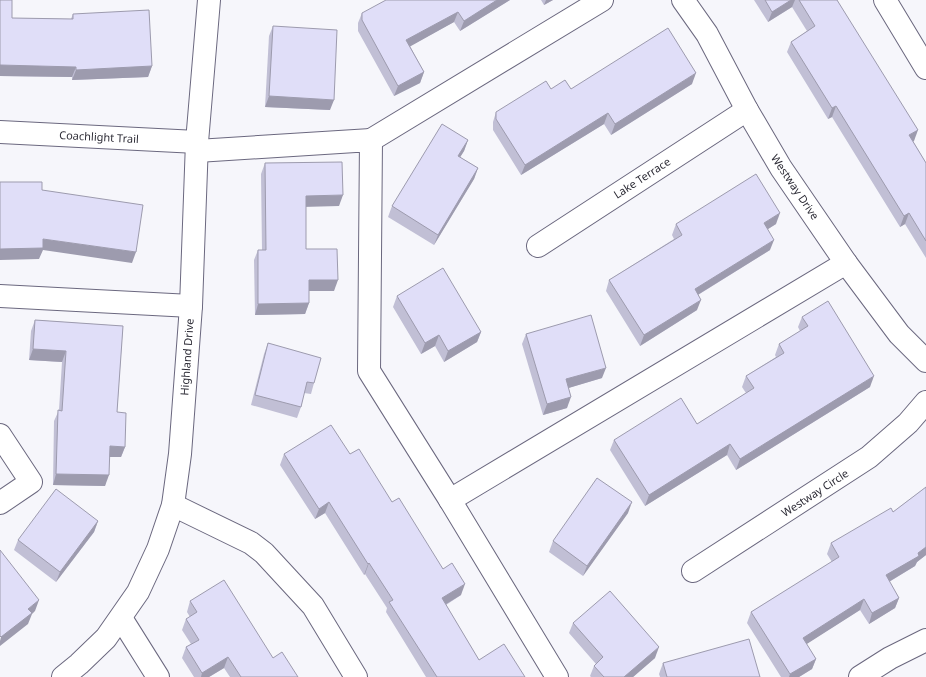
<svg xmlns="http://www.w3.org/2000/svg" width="926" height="677" viewBox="0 0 926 677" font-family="'Noto Sans',sans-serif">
<rect width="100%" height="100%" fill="#f6f6fb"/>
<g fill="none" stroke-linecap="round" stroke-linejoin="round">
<defs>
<g id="minor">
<polyline points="683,0 707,34 747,110 781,168 846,263 899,334 926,361"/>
<polyline points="885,0 926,68"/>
<polyline points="0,132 197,142"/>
<polyline points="371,140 602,0"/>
<polyline points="197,151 371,140 369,371 450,500 557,677"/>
<polyline points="538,246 747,110"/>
<polyline points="0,296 191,306"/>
<polyline points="0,435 31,482 0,503"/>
<polyline points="450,500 846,263"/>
<polyline points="173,505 251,543 264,553 313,606 356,677"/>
<polyline points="693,571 869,457 908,423 926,402"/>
<polyline points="121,618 158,677"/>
<polyline points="63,677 79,664 106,638 138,592 158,549 173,505 180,454 191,306 197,142 209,0"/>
<polyline points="860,677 890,658 926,640"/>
</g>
</defs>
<!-- minor casing -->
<use href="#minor" stroke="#6b687f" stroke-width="24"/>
<!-- minor -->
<use href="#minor" stroke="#fff" stroke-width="22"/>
</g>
<!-- wall -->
<g fill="#c1bfd5">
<polygon points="0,0 12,18 71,19 73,14 152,66 148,77 72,80 72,77 0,76"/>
<polygon points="510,0 460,31 454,22 410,46 424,72 420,83 394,96 358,31 358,23 362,13"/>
<polygon points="541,0 553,0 544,5"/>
<polygon points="754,0 837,0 914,141 913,141 926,163 926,258 905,224 900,227 832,117 828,119 787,52 791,42 807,31 792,7 768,22"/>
<polygon points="273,26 330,110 265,107 269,36"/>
<polygon points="692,84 611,135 604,124 521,175 493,130 493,122 496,112 551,89 571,89"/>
<polygon points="468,140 464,151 460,157 478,168 474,179 434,245 388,217 392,206"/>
<polygon points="265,163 339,206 306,206 306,249 334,291 309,291 309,303 305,314 255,315 254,260 258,250 262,250 261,174"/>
<polygon points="676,224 776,224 768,229 770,250 698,295 697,310 640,346 606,291 609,280 674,239 672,235"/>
<polygon points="397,296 481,332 477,342 444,362 435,346 421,354 393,307"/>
<polygon points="802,317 870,387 736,470 727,455 645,506 610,450 614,440 697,424 746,393 742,387 746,376 776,357 775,355 779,344 800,331 798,327"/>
<polygon points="35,320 123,326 117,412 125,447 121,457 109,457 105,486 53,485 54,421 59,410 62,362 29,360 31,331"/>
<polygon points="526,334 602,378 568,388 567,408 543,415 522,344"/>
<polygon points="268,343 314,383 311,394 304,393 301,407 297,418 251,405 264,354"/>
<polygon points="284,454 350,454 392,502 443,569 461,595 446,605 479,660 525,677 426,677 386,612 387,608 365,574 364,575 325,513 315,519 280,465"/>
<polygon points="926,487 926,555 917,562 915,566 889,582 899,598 895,608 869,624 860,610 806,644 816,659 812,669 799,677 781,677 747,623 751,612 832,562 827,554 831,543 893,512"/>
<polygon points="628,513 583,576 549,552 553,541"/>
<polygon points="98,521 94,532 56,582 14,550 18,540"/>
<polygon points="190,601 273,658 298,677 230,677 224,668 209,677 194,677 182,658 186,647 191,644 182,630 186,619 190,617 187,612"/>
<polygon points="573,623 655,658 633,677 591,677 590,676 594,666 596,664 569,633"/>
<polygon points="663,663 760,677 660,677 659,674"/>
</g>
<!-- shaded-wall -->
<g fill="#9d9bae">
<polygon points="497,0 510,0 460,31 464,21"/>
<polygon points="546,0 553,0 544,5"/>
<polygon points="791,0 795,0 792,7 768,22 772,12"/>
<polygon points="458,12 454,22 402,51 406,40"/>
<polygon points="0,65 76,67 72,77 0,76"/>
<polygon points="152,66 148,77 72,80 76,70"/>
<polygon points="424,72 420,83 394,96 398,86"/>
<polygon points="696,73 692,84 611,135 615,124"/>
<polygon points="269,96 334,100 330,110 265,107"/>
<polygon points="836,106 832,117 828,119 832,108"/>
<polygon points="608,113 604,124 521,175 525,165"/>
<polygon points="918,130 914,141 905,146 909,135"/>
<polygon points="468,140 464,151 454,167 458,156"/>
<polygon points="478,168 474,179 434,245 438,235"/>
<polygon points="343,195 339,206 302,207 306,196"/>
<polygon points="780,213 776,224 760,234 764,223"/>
<polygon points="909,213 905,224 900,227 904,216"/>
<polygon points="43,239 136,252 132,263 43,250 39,259 0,260 0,249"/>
<polygon points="774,240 770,250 691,299 695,289"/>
<polygon points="309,280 338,280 334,291 305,291"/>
<polygon points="701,300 697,310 640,346 644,335"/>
<polygon points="309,303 305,314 255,315 258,304"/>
<polygon points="481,332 477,342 444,362 448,351"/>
<polygon points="439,335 435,346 421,354 425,343"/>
<polygon points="33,349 66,351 62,362 29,360"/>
<polygon points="606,368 602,378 562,390 566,379"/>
<polygon points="874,376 870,387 736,470 740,459"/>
<polygon points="571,397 567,408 543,415 547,404"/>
<polygon points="730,444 727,455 645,506 649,495"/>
<polygon points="110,446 125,447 121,457 106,457"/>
<polygon points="56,474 109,475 105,486 53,485"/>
<polygon points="329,502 325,513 315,519 319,509"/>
<polygon points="632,502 628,513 583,576 587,566"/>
<polygon points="98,521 94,532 56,582 60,572"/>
<polygon points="926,547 926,555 917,562 915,566 882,586 886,575"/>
<polygon points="369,563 365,574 364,575 368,564"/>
<polygon points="465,584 461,595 438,609 442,598"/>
<polygon points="899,598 895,608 869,624 872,613"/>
<polygon points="864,599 860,610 799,649 803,638"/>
<polygon points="39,600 35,611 32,614 28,624 0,646 0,641 1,637 28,609"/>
<polygon points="659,647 655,658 633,677 624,677"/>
<polygon points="228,657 224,668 209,677 201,677 202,673"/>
<polygon points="816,659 812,669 799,677 789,677 790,674"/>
</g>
<!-- building -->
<g fill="#e0def8" stroke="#9d9bae">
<polygon points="0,0 12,0 12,18 73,19 73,14 149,10 152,66 76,70 76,67 0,65"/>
<polygon points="386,0 497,0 464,21 458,12 406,40 424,72 398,86 362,20 362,13"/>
<polygon points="765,0 791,0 772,12"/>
<polygon points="799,0 837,0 918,130 909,135 926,163 926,241 909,213 904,216 836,106 832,108 791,42 815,26"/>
<polygon points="273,26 337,30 334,100 269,96"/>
<polygon points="668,28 696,73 615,124 608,113 525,165 496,119 496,112 546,81 551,89 565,80 571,89"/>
<polygon points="442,124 468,140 458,156 478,168 438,235 392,206"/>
<polygon points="342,162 343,195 306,196 306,249 337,249 338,280 309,280 309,303 258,304 258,250 266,250 265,163"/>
<polygon points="756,174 780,213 764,223 774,240 695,289 701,300 644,335 609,280 682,235 676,224"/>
<polygon points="0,182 42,182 42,190 143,205 136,252 43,239 43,248 0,249"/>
<polygon points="443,268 481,332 448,351 439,335 425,343 397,296"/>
<polygon points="828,301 874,376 740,459 730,444 649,495 614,440 681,398 697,424 754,388 746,376 784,353 779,344 808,326 802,317"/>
<polygon points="591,315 606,368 566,379 571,397 547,404 526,334"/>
<polygon points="35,320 123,326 117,412 126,413 125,447 110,446 109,475 56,474 58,410 62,411 66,351 33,349"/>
<polygon points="268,343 321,358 314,383 307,382 301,407 255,395"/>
<polygon points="331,425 350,454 359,449 392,502 399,498 443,569 452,563 465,584 442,598 479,660 504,644 525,677 437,677 389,602 393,600 369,563 368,564 329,502 319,509 284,454"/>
<polygon points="597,478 632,502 587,566 553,541"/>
<polygon points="926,487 926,547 918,553 919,556 886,575 899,598 872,613 864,599 803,638 816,659 790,674 751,612 839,557 831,543 891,508 893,512"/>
<polygon points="56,489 98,521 60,572 18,540"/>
<polygon points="0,550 39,600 28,609 32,613 1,637 0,636"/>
<polygon points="224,580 273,658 282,652 298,677 241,677 228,657 202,673 186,647 199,640 186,619 197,612 190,601"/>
<polygon points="610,591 659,647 624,677 604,677 594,666 603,657 573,623"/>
<polygon points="749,639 760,677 667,677 663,663"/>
</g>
<g text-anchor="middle" stroke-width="3.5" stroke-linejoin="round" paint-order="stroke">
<!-- street labels -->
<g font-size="11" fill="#2d2c36" stroke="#fff">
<text transform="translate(99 137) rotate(3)" y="4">Coachlight Trail</text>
<text transform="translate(642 178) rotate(-33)" y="4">Lake Terrace</text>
<text transform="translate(795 187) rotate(56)" y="4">Westway Drive</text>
<text transform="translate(187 357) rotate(-86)" y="4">Highland Drive</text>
<text transform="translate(815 493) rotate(-33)" y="4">Westway Circle</text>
</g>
</g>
</svg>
